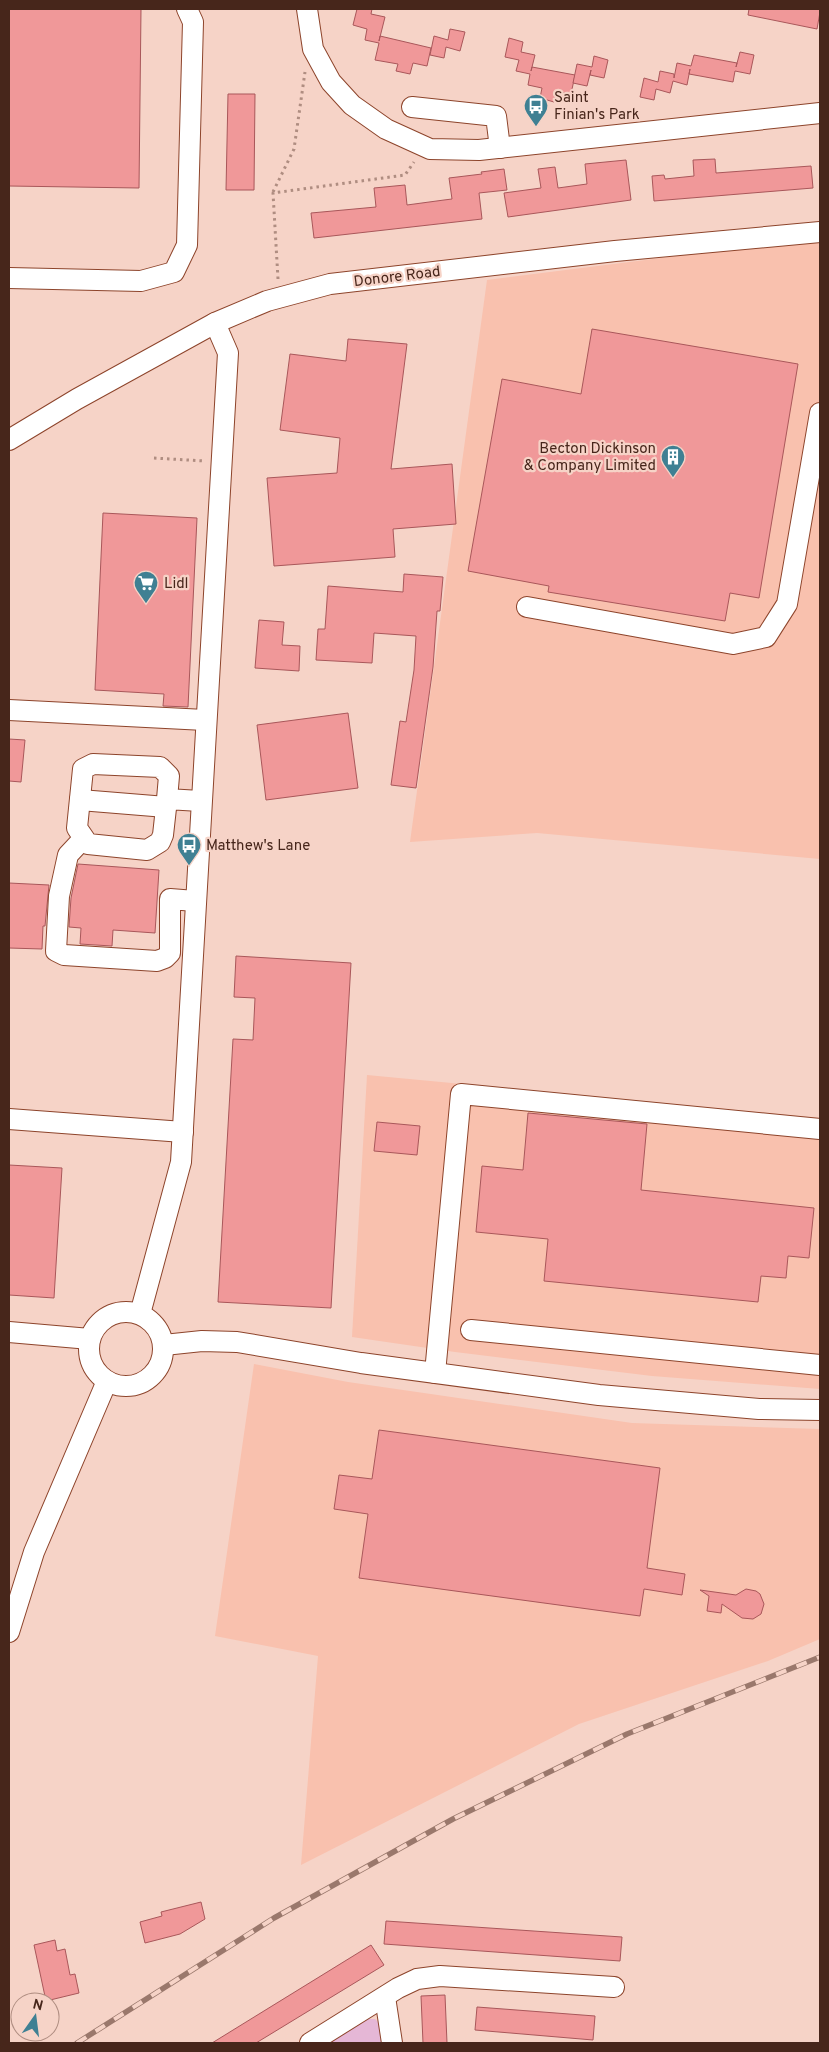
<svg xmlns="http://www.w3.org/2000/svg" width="829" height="2052" viewBox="0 0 829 2052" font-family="Overpass,sans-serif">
<rect width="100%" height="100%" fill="#f6d3c7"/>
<!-- built -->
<g fill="#f9c1ae">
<polygon points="820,238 820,859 537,833 410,842 487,280"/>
<polygon points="367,1075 820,1118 820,1389 652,1376 455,1352 352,1337"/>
<polygon points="254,1364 348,1382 632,1423 820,1429 820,1639 768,1661 579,1724 301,1865 318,1656 215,1636"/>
</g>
<!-- green -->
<polygon fill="#e5b7d6" points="364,2019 375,2019 381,2025 385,2043 323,2043"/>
<!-- building -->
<g fill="#f09899" stroke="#a9575a">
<polygon points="9,9 141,9 139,188 9,186"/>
<polygon points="357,9 372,9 371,14 385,17 379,41 380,36 431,48 427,66 413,63 410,74 396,71 398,64 375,60 379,43 365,40 367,29 353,25"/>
<polygon points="749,9 820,9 820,12 817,29 748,15"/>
<polygon points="450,29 465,32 460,51 446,47 444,58 430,55 434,36 448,40"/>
<polygon points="509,38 523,42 521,52 535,55 531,71 532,67 575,75 571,94 556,91 554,102 540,98 542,88 528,85 530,74 516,71 519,60 505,57"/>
<polygon points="740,52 754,55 750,74 735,71 733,82 689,74 690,69 687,85 673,81 670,93 656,89 654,100 640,97 644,78 658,82 660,71 674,74 674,78 677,63 691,66 694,55 737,63 736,67"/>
<polygon points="594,56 608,60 604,78 590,75 591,70 587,86 573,83 577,64 592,67"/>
<polygon points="228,94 255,94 254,190 226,190"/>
<polygon points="715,159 716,173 811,166 813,188 654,201 652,176 664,175 665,179 694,176 693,160"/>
<polygon points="626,160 631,200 508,217 504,193 541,188 538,169 555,167 558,188 587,184 585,164"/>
<polygon points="504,169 507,190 479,193 482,219 314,238 311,213 376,207 374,188 405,185 407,205 444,200 452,199 449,178 482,174 481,172"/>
<polygon points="592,329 798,364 759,598 730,593 725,621 548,592 549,586 468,571 502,379 581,394"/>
<polygon points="348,339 407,344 391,469 452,464 456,524 393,529 395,557 274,566 267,478 337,473 340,438 280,430 290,354 346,361"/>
<polygon points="103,513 197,518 188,707 163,706 164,694 95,690"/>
<polygon points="404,574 443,577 440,611 437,611 433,667 416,788 391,785 400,721 406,722 414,670 416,636 374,633 372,663 316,660 318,629 325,629 328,586 403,592"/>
<polygon points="259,620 284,622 282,645 300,646 299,671 255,668"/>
<polygon points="348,713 358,788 266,800 257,725"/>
<polygon points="9,739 25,740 21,782 9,781"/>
<polygon points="78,864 159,870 155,933 113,930 112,946 80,944 81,928 69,927 71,898"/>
<polygon points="9,883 49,885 45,926 43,926 42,949 9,948"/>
<polygon points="236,956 351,963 331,1308 218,1302 233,1039 253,1040 255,998 234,997"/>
<polygon points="528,1113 647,1124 641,1190 814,1208 809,1258 788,1256 786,1278 761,1276 758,1302 544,1281 548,1239 476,1232 482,1166 523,1170"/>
<polygon points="377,1122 420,1126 417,1155 374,1151"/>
<polygon points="9,1165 62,1168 54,1298 9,1295"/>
<polygon points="379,1430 660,1468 647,1568 685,1574 682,1595 644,1589 640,1616 359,1578 368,1514 334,1509 339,1475 372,1479"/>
<polygon points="746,1589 756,1591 760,1594 764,1604 761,1614 753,1619 742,1618 722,1604 721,1613 707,1611 709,1596 700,1590 736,1595"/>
<polygon points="201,1902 205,1919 180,1934 145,1943 140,1922 162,1916 161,1912"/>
<polygon points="386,1921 622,1937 620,1961 384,1944"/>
<polygon points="55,1940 57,1951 65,1949 70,1975 75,1974 79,1993 46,2001 34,1945"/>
<polygon points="371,1945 384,1965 256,2043 212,2043"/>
<polygon points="445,1995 447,2043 423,2043 421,1996"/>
<polygon points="477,2007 595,2016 593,2040 475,2030"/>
</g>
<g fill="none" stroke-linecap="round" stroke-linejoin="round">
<defs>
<g id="minor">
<polyline points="307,9 313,49 331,82 352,105 386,129 430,149 479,150 820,113"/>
<polyline points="412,107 496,116 500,148"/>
<polyline points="9,278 141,281 174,272 187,245 193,22 187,9"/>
<polyline points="9,440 77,399 215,323 267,301 330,284 615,251 820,232"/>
<polyline points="527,607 733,644 766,637 787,604 820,413"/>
<polyline points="9,710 205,720"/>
<polyline points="167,799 169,776 160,767 93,764 83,769 77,828 88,844 147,850 160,842 163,835 167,799 200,801"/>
<polyline points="80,800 166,807"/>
<polyline points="83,839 68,855 59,896 56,951 64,955 157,961 165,958 170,953 170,899 195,901"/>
<polyline points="9,1119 183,1132"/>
<circle cx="126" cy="1349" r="37"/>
<polyline points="140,1314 181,1162 228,353 215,323"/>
<polyline points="471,1330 820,1365"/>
<polyline points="9,1332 90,1339"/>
<polyline points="164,1345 202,1341 237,1342 361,1363 599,1395 759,1409 820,1410"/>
<polyline points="435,1373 461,1094 820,1129"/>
<polyline points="9,1632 34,1552 107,1381"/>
<polyline points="385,1997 392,2043"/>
<polyline points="310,2043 398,1988 417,1979 440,1976 614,1987"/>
</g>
</defs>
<!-- minor casing -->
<use href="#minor" stroke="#8d442b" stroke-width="22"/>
<!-- path -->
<g stroke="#af8d81" stroke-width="3" stroke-dasharray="2.5 4" stroke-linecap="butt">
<polyline points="273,192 294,149 305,72"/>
<polyline points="278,279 273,193 405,175 414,162"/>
<polyline points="154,458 205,461"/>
</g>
<!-- minor -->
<use href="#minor" stroke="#fff" stroke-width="20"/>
<defs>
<polyline id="rail" points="77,2043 274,1918 453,1819 627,1734 820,1657"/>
</defs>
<!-- rail casing -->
<use href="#rail" stroke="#9a786c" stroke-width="5.5"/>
<!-- rail -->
<use href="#rail" stroke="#f6d3c7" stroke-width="4" stroke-dasharray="11" stroke-linecap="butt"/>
</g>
<!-- icons -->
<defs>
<symbol id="bus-pin" viewBox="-11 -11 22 30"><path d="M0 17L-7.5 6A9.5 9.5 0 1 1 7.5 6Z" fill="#3f8093" stroke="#f6d3c7"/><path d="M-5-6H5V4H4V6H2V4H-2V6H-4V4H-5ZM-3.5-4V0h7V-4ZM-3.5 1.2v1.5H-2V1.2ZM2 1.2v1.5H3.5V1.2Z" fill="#fff"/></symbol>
<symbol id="building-pin" viewBox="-11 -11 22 30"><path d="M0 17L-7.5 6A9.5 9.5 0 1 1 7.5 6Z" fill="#3f8093" stroke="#f6d3c7"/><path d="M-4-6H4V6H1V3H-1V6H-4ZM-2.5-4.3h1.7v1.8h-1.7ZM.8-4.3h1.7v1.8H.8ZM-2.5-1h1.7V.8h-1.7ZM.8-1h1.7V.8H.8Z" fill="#fff"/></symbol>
<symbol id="supermarket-pin" viewBox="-11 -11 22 30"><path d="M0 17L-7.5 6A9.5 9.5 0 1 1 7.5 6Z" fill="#3f8093" stroke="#f6d3c7"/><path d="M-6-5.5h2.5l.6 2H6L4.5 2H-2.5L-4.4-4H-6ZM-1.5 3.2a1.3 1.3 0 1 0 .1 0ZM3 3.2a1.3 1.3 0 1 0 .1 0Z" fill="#fff"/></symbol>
</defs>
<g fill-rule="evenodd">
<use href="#bus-pin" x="522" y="92" width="28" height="38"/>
<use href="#building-pin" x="659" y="443" width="28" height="38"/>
<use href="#supermarket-pin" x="132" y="569" width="28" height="38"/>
<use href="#bus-pin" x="175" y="831" width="28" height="38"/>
</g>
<g text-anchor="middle" stroke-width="4.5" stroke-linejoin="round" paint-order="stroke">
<!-- poi labels -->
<g font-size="15" fill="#47261b" stroke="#f6d3c7" text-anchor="start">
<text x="554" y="102">Saint<tspan x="554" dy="17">Finian's Park</tspan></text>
<text x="656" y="453" text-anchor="end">Becton Dickinson<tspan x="656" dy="17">&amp; Company Limited</tspan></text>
<text x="164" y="588">Lidl</text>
<text x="206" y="850">Matthew's Lane</text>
</g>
<!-- street labels -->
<g font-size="15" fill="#47261b" stroke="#f6d3c7">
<text transform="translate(397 276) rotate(-7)" y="5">Donore Road</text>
</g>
</g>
<!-- border -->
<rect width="829" height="2052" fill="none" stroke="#47261b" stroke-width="20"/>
<!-- north arrow -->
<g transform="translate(35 2017) rotate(14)"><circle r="24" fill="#f6d3c7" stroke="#b08e82"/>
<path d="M0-4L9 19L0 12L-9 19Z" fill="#3f8093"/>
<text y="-8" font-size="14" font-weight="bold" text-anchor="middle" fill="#47261b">N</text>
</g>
</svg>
